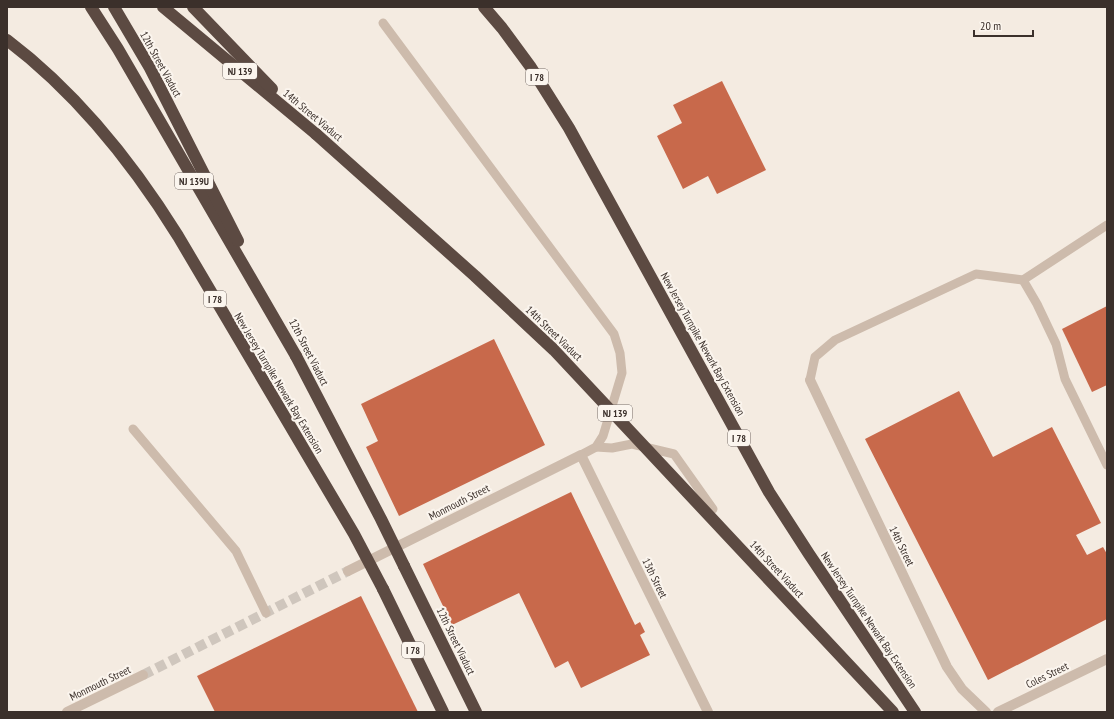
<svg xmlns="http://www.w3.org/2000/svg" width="1114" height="719" viewBox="0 0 1114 719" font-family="'PT Sans Narrow',sans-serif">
<rect width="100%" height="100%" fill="#f4ebe1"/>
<!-- building -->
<g fill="#c8694b">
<polygon points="722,81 766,170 717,194 708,176 683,189 657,136 682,123 673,105"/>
<polygon points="1107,306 1107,385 1092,392 1062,329"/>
<polygon points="494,339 545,445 399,516 366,447 378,441 361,404"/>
<polygon points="959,391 993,457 1052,427 1101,523 1076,535 1087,555 1103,547 1107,554 1107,619 988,680 865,439"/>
<polygon points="571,492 635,625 640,622 645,632 640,635 650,655 581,688 568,661 555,668 519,593 452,625 423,564"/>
<polygon points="361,596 418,712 215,712 197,676"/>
</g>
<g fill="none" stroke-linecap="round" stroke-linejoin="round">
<!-- street-tunnel -->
<polyline stroke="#cfc6bd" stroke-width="10" stroke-dasharray="10 5" stroke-linecap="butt" points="143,675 348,571"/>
<!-- lane -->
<g stroke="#cdbbac" stroke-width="9">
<polyline points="383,23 614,334 620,353 622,373 603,436 596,447 581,455"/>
<polyline points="1023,280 1037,304 1056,344 1065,379 1107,465"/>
<polyline points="810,380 815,357 835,340 976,274 1023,280 1107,225"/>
<polyline points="133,429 236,551 266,613"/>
<polyline points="596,447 612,448 632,444 674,454 713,509"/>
</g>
<!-- street -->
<g stroke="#cdbbac" stroke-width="10">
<polyline points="810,380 947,667 962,689 986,712"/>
<polyline points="348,571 581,455 708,712"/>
<polyline points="67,712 143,675"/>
<polyline points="998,712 1107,659"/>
</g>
<!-- highway -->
<g stroke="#5c4a42" stroke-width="12">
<polyline points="91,7 118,49 296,356"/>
<polyline points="114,7 150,68 238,241"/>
<polyline points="163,7 316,134"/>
<polyline points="193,7 272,89"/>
<polyline points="484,7 502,28 530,66 569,128 769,492 809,554 915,712"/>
<polyline points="404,566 476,712"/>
<polyline points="383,589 443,712"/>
</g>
<!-- highway-bridge -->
<g stroke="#5c4a42" stroke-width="12">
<path d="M7,40c70,53 125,122 171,196l176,298 29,55"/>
<polyline points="316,134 475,276 554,350 893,712"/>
<polyline points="296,356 381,519 404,566"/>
</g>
</g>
<g text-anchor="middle" stroke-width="4" stroke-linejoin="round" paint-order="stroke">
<!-- shield labels -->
<g fill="#fbf5ee" stroke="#756b66" stroke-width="1">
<rect x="223" y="63" width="34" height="16" rx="3"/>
<rect x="526" y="69" width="22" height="16" rx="3"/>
<rect x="175" y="173" width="38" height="16" rx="3"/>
<rect x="204" y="291" width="22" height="16" rx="3"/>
<rect x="598" y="405" width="34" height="16" rx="3"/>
<rect x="728" y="430" width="22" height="16" rx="3"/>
<rect x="402" y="642" width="22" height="16" rx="3"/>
</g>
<g font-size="10" font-weight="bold" fill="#3b302b">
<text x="240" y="75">NJ 139</text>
<text x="537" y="81">I 78</text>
<text x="194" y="185">NJ 139U</text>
<text x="215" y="303">I 78</text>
<text x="615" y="417">NJ 139</text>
<text x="739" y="442">I 78</text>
<text x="413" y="654">I 78</text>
</g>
<!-- street labels -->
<g font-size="11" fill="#3b302b" stroke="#fbf5ee">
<text transform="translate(161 64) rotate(61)" y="4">12th Street Viaduct</text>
<text transform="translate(313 115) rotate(40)" y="4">14th Street Viaduct</text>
<text transform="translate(554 333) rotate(44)" y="4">14th Street Viaduct</text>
<text transform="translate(703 344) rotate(61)" y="4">New Jersey Turnpike Newark Bay Extension</text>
<text transform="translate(309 352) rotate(63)" y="4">12th Street Viaduct</text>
<text transform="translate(279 383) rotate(59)" y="4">New Jersey Turnpike Newark Bay Extension</text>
<text transform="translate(459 502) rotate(-27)" y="4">Monmouth Street</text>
<text transform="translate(902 546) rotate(64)" y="4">14th Street</text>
<text transform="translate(777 569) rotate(47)" y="4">14th Street Viaduct</text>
<text transform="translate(655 578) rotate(64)" y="4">13th Street</text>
<text transform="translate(869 620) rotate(56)" y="4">New Jersey Turnpike Newark Bay Extension</text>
<text transform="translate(456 641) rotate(64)" y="4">12th Street Viaduct</text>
<text transform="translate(1047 675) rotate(-26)" y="4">Coles Street</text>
<text transform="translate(100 683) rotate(-26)" y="4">Monmouth Street</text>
</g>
</g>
<!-- border -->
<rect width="1114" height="719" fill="none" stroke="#3b302b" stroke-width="16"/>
<!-- scale -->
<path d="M974 30v6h59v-6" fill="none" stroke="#3b302b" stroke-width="2"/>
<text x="980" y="30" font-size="12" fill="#3b302b" stroke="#fbf5ee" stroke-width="3" paint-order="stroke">20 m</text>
</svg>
